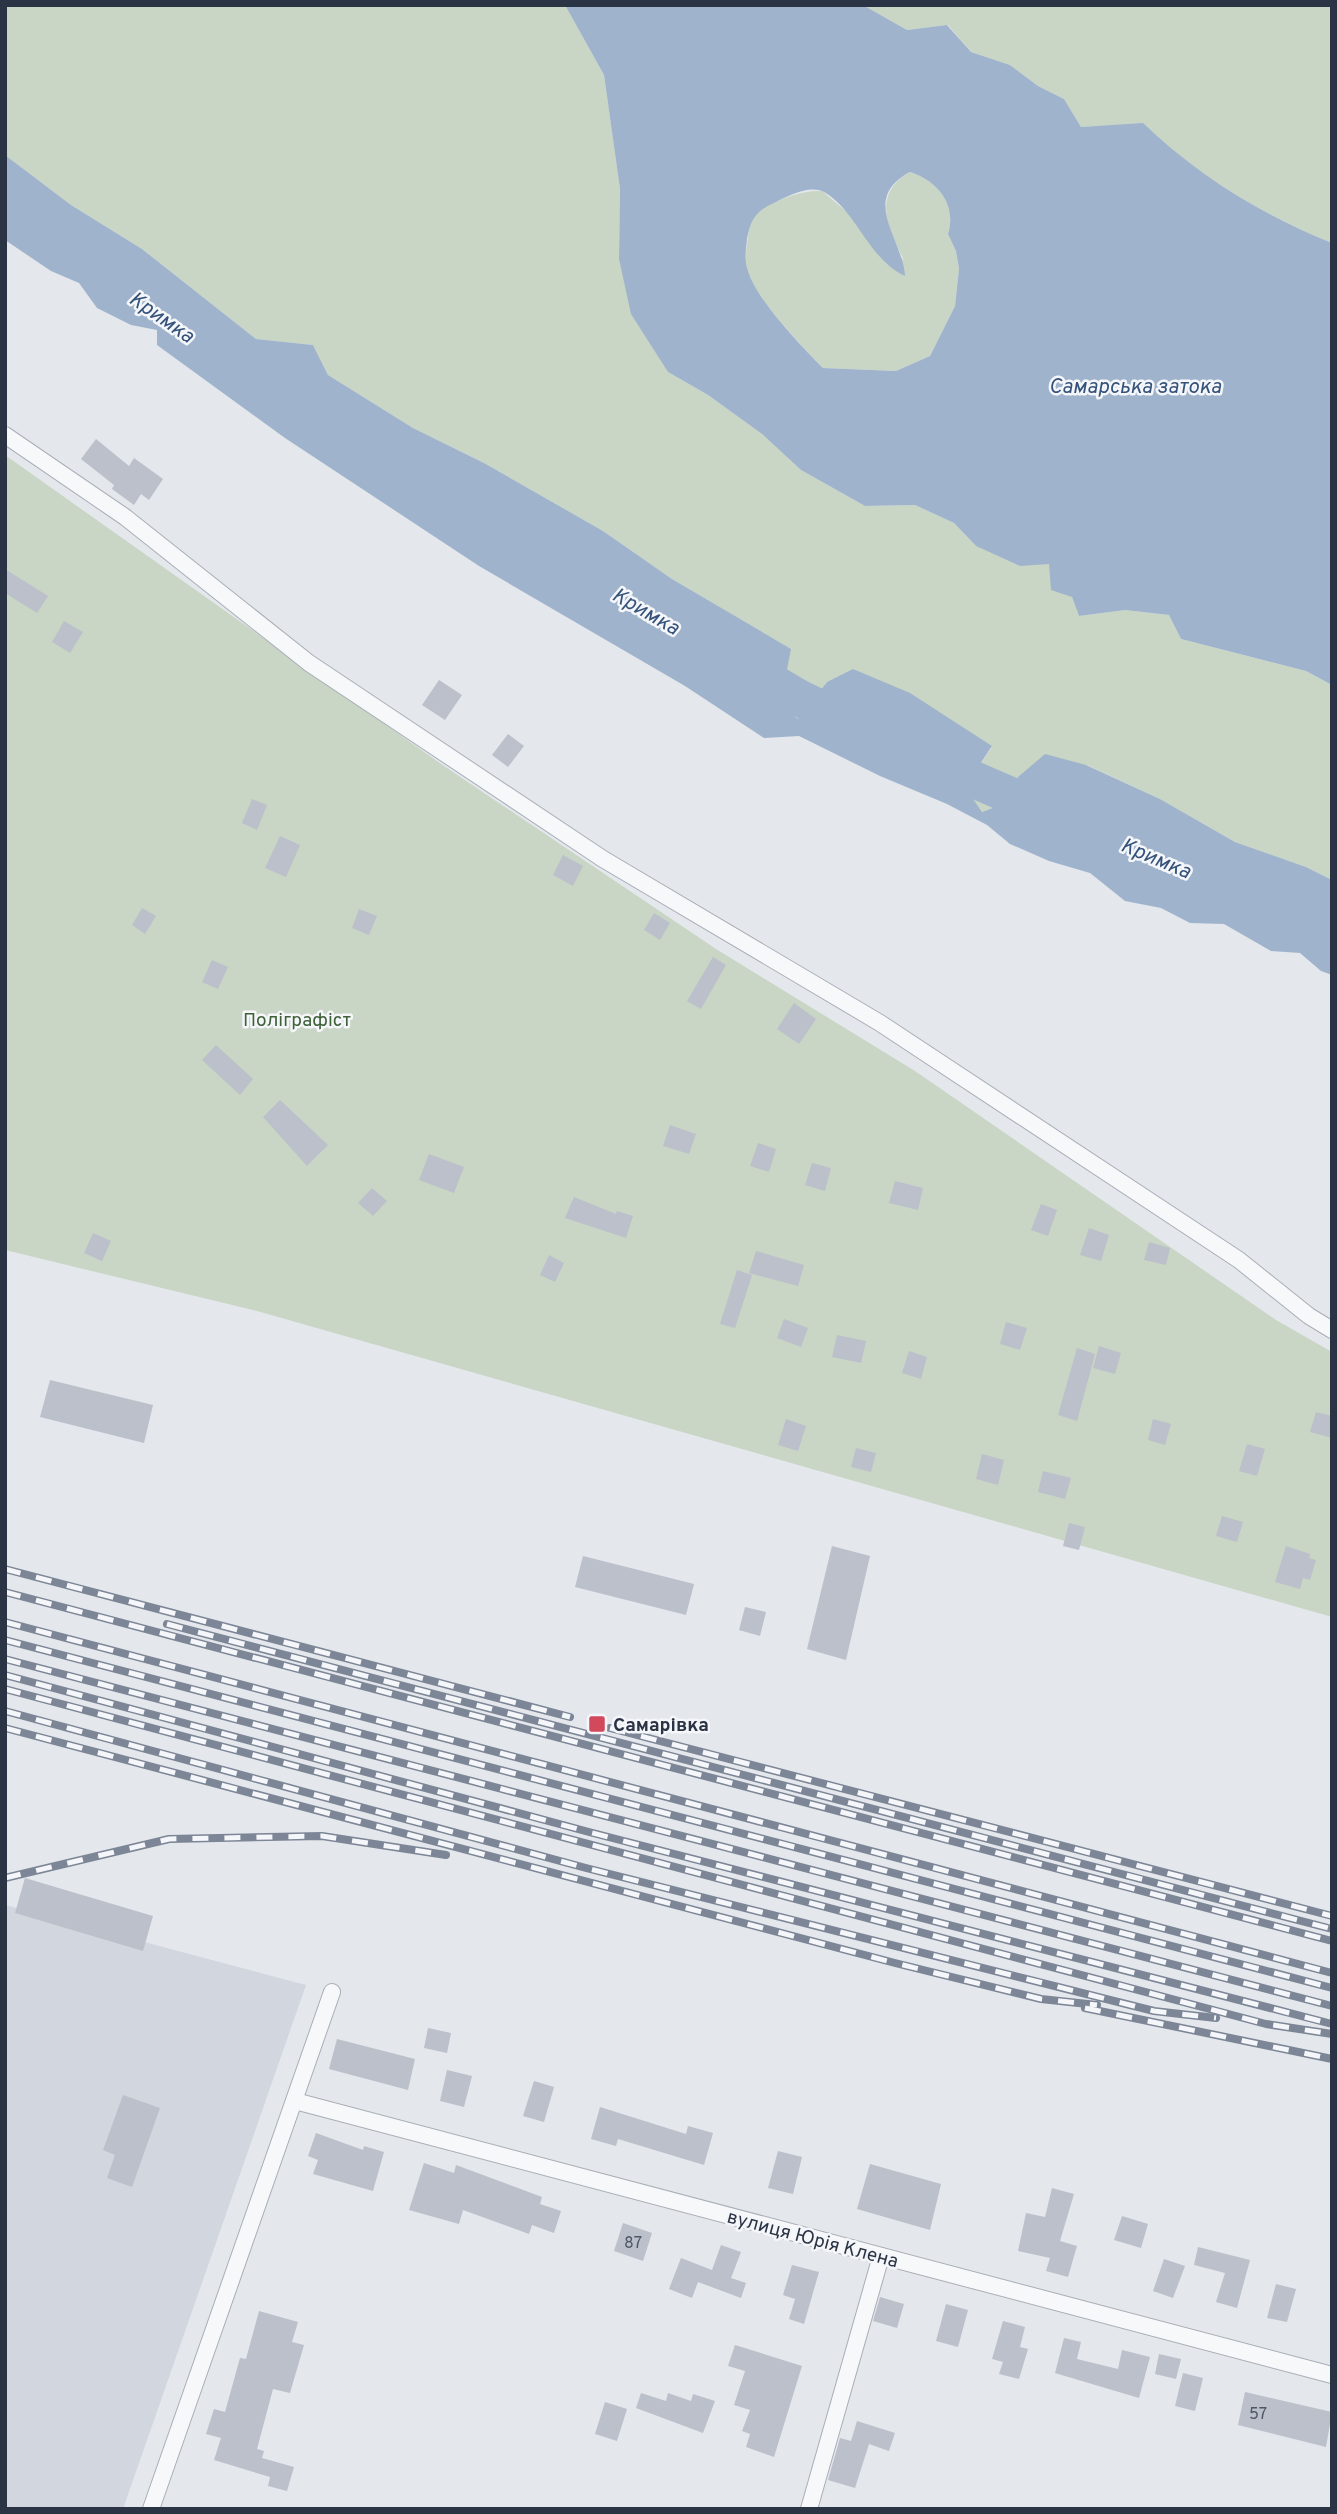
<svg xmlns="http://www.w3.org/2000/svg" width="1337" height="2514" viewBox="0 0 1337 2514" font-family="Overpass,sans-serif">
<rect width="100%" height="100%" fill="#e4e7ec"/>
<!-- built -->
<polygon fill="#d2d6de" points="5,1905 306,1985 123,2509 5,2509"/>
<!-- green -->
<g fill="#c9d6c5">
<polygon points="5,5 565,5 604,75 620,189 619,259 668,372 708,395 762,434 801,470 865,506 915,505 954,523 976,546 1049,564 1072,597 1079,616 1125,610 1169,615 1181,639 1306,671 1332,685 1332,880 1306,867 1235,842 1160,799 1087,765 1019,798 982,812 965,787 992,747 827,682 798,719 780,705 790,649 672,579 603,531 484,463 413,428 328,375 313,345 256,339 142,249 71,205 5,155"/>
<path d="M863,5h469v238c-70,-28 -135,-68 -189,-119l-62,3 -17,-28 -26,-13 -28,-21 -39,-13 -23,-27 -41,5z"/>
<path d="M910,172c28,9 47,33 38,62l8,17 3,19 -4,36 -25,50 -34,15 -73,-3c-20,-21 -68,-70 -76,-98 -2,-11 -1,-21 1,-32 2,-17 6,-27 22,-34 18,-7 32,-14 52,-13l82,69c-16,-31 -33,-66 6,-88z"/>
<polygon points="5,455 444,766 716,949 915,1071 1276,1320 1332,1352 1332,1617 257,1311 5,1250"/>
</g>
<!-- water -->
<g fill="#9fb4cc" fill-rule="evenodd">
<path d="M565,5h298l44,25 40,-5 24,27 39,13 28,21 26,13 17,28 62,-4c54,52 119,92 189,120v442l-26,-14 -125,-32 -12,-24 -44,-5 -46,6 -7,-19 -21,-7 -2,-26 -29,2 -44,-20 -22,-23 -39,-18 -50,1 -64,-36 -39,-36 -54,-39 -40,-23 -37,-58 -12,-55 1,-70 -16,-114zM910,172c28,9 47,33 38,62l8,17 3,18 -4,37 -25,50 -34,15 -73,-3c-21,-21 -67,-69 -75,-97 -4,-11 -2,-21 -1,-32 4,-22 10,-29 31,-38 13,-6 31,-16 46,-9 33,19 44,67 81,84 -2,-37 -46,-77 5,-104z"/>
<polygon points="5,155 71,205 142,249 256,339 313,345 328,375 413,428 484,463 603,531 672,579 791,649 780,705 798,719 827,682 853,669 910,693 992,746 965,787 982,812 1019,798 1018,777 1045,754 1086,765 1160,799 1235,842 1306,867 1332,880 1332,975 1321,971 1300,953 1271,951 1224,924 1190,923 1161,908 1125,901 1090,873 1049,861 1010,844 987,825 947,804 880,776 799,736 764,738 685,686 479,566 285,438 157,345 157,330 131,325 97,308 79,283 51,271 5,240"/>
</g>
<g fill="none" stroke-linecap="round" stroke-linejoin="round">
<!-- river -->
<g stroke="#9fb4cc" stroke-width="37">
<polyline points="740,663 799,698 856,725"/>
<polyline points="924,758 1063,818"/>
</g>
</g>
<!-- building -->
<g fill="#bbc0ca">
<polygon points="96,439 129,466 134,458 163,479 149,500 141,494 134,505 112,489 114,485 81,459"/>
<polygon points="5,569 48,596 37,613 5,593"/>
<polygon points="64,621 83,632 70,653 52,642"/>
<polygon points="439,680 462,695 445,720 422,705"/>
<polygon points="508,734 524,746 508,767 492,755"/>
<polygon points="252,799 267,805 257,830 242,823"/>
<polygon points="280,836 300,845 286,877 265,868"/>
<polygon points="563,855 583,866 573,886 553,875"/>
<polygon points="142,908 156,916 145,934 132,925"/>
<polygon points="359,909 377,916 369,935 352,928"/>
<polygon points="654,913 670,923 660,940 644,930"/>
<polygon points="713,957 726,965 701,1009 687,1001"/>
<polygon points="212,960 228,967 218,989 202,982"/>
<polygon points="794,1003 816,1019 799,1044 777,1029"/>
<polygon points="216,1045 253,1079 240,1095 202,1060"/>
<polygon points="280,1100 328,1145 307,1166 263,1117"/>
<polygon points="670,1125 696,1134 689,1154 663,1146"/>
<polygon points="758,1143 776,1149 769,1172 750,1166"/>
<polygon points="429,1154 464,1167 454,1193 419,1180"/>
<polygon points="812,1163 831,1168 825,1191 805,1185"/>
<polygon points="895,1181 923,1188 918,1210 889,1203"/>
<polygon points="372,1188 387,1201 373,1216 358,1203"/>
<polygon points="574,1197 616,1214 617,1211 633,1216 626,1238 565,1218"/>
<polygon points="1041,1204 1057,1210 1048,1236 1031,1230"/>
<polygon points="1089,1228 1109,1235 1101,1261 1080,1255"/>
<polygon points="93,1233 111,1241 102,1261 84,1253"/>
<polygon points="1149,1242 1170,1248 1166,1265 1144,1260"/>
<polygon points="756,1251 804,1265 798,1286 749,1273"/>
<polygon points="549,1255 564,1263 555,1282 540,1275"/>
<polygon points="737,1270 752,1275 735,1328 720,1324"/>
<polygon points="784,1319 808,1328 801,1347 777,1338"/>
<polygon points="1006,1322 1027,1328 1020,1350 1000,1344"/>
<polygon points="837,1335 866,1341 861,1363 832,1357"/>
<polygon points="1099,1346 1121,1353 1115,1374 1093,1368"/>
<polygon points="1077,1348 1095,1354 1077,1421 1058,1415"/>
<polygon points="909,1351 927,1357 921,1379 902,1373"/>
<polygon points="50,1380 153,1405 144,1443 40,1417"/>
<polygon points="1316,1412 1332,1416 1332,1438 1310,1432"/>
<polygon points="786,1419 806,1426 798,1451 778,1445"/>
<polygon points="1153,1419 1171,1424 1165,1445 1148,1440"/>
<polygon points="1247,1444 1265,1449 1257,1476 1239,1471"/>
<polygon points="856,1448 876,1453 871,1472 851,1467"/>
<polygon points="982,1454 1004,1460 998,1485 976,1479"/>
<polygon points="1043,1471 1071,1478 1065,1499 1038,1492"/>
<polygon points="1222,1516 1243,1522 1237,1542 1216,1536"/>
<polygon points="1069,1523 1085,1527 1079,1550 1063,1546"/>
<polygon points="832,1546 870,1556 846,1660 807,1649"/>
<polygon points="1286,1546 1310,1554 1309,1558 1316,1560 1310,1580 1303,1578 1300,1589 1275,1582"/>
<polygon points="583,1556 694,1584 686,1615 575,1587"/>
<polygon points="745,1607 766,1612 760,1636 739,1630"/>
<polygon points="25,1878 153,1916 143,1951 15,1913"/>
<polygon points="428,2028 451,2033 447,2053 424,2048"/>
<polygon points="337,2039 415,2059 408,2090 329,2069"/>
<polygon points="447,2070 472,2076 464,2107 440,2101"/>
<polygon points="534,2081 554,2087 544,2122 523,2116"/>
<polygon points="123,2095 160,2108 132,2187 107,2178 115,2155 103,2150"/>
<polygon points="600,2107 686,2134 688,2126 713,2133 704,2165 618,2139 616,2146 591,2139"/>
<polygon points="316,2133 363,2150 364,2146 384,2152 373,2191 313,2174 318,2160 308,2156"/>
<polygon points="778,2151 802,2157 793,2194 768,2188"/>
<polygon points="424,2163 454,2173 456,2165 542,2197 540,2204 561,2211 554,2233 532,2225 529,2234 463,2210 459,2224 409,2210"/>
<polygon points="870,2164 941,2184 930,2230 857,2209"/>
<polygon points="1052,2188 1074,2194 1060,2241 1077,2246 1068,2277 1046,2271 1050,2258 1018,2251 1026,2213 1045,2217"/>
<polygon points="1122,2216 1148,2224 1141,2248 1114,2240"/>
<polygon points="623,2223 652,2233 643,2261 614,2251"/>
<polygon points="721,2245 741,2252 731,2278 746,2283 741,2298 698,2282 692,2298 669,2289 681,2258 712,2270"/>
<polygon points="1198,2247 1250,2260 1237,2308 1216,2302 1225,2273 1194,2265"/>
<polygon points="1164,2259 1185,2266 1173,2298 1153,2291"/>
<polygon points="792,2265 819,2272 804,2324 789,2319 795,2299 783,2295"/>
<polygon points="1276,2284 1296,2289 1287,2322 1267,2318"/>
<polygon points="880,2297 904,2304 897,2328 873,2321"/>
<polygon points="946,2304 968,2310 958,2347 936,2341"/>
<polygon points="259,2311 298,2322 292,2342 304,2345 290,2393 273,2389 257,2449 264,2451 262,2458 294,2467 287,2491 268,2486 270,2477 214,2460 221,2438 206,2434 214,2409 225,2412 240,2358 246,2359"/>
<polygon points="1003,2321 1025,2327 1020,2347 1028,2349 1019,2379 999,2374 1003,2362 992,2359"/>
<polygon points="1064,2338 1081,2342 1077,2359 1118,2369 1122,2350 1150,2357 1139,2398 1055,2373"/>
<polygon points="735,2345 802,2366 774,2457 746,2447 750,2434 742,2431 750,2410 734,2405 745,2371 728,2366"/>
<polygon points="1159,2354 1181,2359 1176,2379 1155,2374"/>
<polygon points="1183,2373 1203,2378 1195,2411 1175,2406"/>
<polygon points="1245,2392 1332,2412 1326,2447 1238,2425"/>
<polygon points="641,2393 666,2401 668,2393 691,2401 693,2394 715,2401 703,2433 636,2408"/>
<polygon points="605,2402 627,2409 617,2441 595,2434"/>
<polygon points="857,2421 895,2433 889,2451 869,2444 855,2488 828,2480 840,2438 851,2441"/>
</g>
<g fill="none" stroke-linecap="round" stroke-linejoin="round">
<defs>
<g id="street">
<polyline points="5,435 125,517 309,663 603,859 880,1023 1239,1260 1309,1316 1332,1330"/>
<polyline points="295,2101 1332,2375"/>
<polyline points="151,2509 332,1992"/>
<polyline points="809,2509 881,2256"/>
</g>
</defs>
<!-- street casing -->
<use href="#street" stroke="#a9aeb7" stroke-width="18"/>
<!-- street -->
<use href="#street" stroke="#f7f8fa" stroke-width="16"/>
<defs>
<g id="rail">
<polyline points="5,1569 570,1717"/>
<polyline points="5,1592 1332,1941"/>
<polyline points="5,1622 1332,1973"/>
<polyline points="167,1624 1332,1929"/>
<polyline points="5,1640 1332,1988"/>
<polyline points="5,1659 1332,2006"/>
<polyline points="5,1675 589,1832 1332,2024"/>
<polyline points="5,1689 1266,2024 1332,2034"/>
<polyline points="5,1711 586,1868 1154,2011 1216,2018"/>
<polyline points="5,1728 895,1963 1041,1999 1097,2005"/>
<polyline points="610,1728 1332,1916"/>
<polyline points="5,1878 169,1839 322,1836 446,1855"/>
<polyline points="1085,2008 1332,2059"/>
</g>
</defs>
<!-- rail casing -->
<use href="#rail" stroke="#7d8696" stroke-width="8"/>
<!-- rail -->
<use href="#rail" stroke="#f4f6f9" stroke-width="5" stroke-dasharray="16" stroke-linecap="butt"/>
</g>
<!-- markers -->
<rect fill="#d1495b" stroke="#f4f6f9" stroke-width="2.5" x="588" y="1715" width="18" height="18" rx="3.5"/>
<g text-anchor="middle" stroke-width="5" stroke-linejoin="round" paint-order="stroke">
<!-- number labels -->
<g font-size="16" fill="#4f5766">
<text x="633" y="2248">87</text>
<text x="1258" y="2419">57</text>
</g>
<!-- park labels -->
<g font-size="19" fill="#3f6138" stroke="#f4f6f9">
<text x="297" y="1026">Поліграфіст</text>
</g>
<!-- poi labels -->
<g font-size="19" font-weight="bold" fill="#2b3445" stroke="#f4f6f9" text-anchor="start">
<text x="613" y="1731">Самарівка</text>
</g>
<!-- street labels -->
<g font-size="19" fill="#2b3445" stroke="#f4f6f9">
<text transform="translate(813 2238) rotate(15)" y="7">вулиця Юрія Клена</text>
</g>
<!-- water labels -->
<g font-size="21" font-style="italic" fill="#34527a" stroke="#f4f6f9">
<text transform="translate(162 317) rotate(35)" y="7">Кримка</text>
<text x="1135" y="393">Самарська затока</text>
<text transform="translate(646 611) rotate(30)" y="7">Кримка</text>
<text transform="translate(1156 858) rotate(23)" y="7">Кримка</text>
</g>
</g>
<!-- border -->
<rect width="1337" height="2514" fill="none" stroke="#2b3445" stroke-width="14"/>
</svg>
